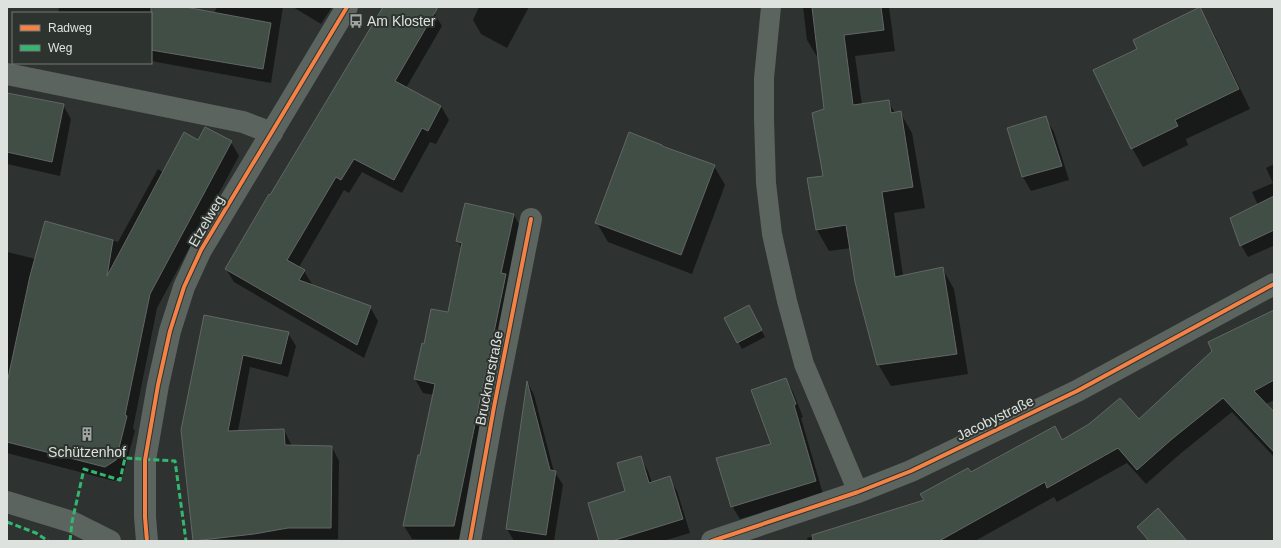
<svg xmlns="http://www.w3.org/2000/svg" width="1281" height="548" viewBox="0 0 1281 548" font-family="Arial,sans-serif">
<rect width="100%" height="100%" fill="#2e3230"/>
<!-- shadow -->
<g fill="#0007">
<polygon points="59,7 182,7 214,13 217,7 283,7 271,83 151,61 151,13 58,13"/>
<polygon points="293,7 332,7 321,24"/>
<polygon points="384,7 425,7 434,13 442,26 406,88 441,106 449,120 436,144 430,142 402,193 362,172 349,193 344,190 299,267 304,271 312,284 312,286 370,307 378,321 364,358 234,282 226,269"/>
<polygon points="479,7 529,7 507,48 481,34 473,20"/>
<polygon points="803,7 889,7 895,51 855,56 862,105 888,101 895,113 900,112 912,133 925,208 894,213 903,276 942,268 954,289 968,374 891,386 878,364 851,248 829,251 817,230 808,179 824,176 825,110 819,60 807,40"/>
<polygon points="1199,8 1211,28 1250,109 1186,139 1188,145 1143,167 1132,148 1138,49"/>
<polygon points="7,93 63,105 71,119 60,176 7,164"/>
<polygon points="1045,117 1054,132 1069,180 1031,191 1023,177 1008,129"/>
<polygon points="198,141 231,142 239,156 157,308 133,428 135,431 123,475 114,481 7,453 7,252 36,259 45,222 118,242 158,169 164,173"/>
<polygon points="662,147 714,166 725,185 692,274 608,242 597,223"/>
<polygon points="1274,164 1274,246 1273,246 1248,257 1241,245 1258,205 1252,192 1273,183 1266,168"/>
<polygon points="514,215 521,228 461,539 412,539 404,526 421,456 434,395 423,393 415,379 425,345 449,313 462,249 458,241"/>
<polygon points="752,313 765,337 742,349 738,342"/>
<polygon points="204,316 288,333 296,346 288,377 250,367 238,431 284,430 292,446 332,447 339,461 338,539 200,539"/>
<polygon points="1274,321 1274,400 1266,404 1274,413 1274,457 1232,412 1180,454 1146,484 1127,463 1057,502 1054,497 975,541 808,541 807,538 925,501 971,474 1062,441 1139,420"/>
<polygon points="786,379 793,392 803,417 801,418 823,494 740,519 732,506 772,445"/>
<polygon points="528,383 534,395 554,472 555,472 563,485 554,541 514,541 507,529"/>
<polygon points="640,457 648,471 652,483 669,478 677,491 690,533 663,541 600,541 627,491"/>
</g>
<!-- building -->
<g fill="#404e46" stroke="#636664">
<polygon points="151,7 185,7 271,23 263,69 151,50"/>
<polygon points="383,7 438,7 395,81 441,106 428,131 422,128 394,180 354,159 341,180 336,177 287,260 305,270 299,280 371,306 357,345 225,269 269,194 270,195 347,67"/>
<polygon points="812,7 881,7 884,30 844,35 853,105 889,100 891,113 901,111 913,187 882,192 895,277 943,267 957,354 877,365 855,282 846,225 816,230 807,178 823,176 812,113 824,109"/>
<polygon points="1200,7 1239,89 1175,120 1178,126 1131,149 1093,70 1137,49 1133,40"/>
<polygon points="7,93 64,104 52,162 7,152"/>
<polygon points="1046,116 1062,166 1022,177 1007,128"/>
<polygon points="205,127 232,141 150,294 125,415 127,416 116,460 105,467 7,442 7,383 30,276 45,221 113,240 107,276 184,132 198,140"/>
<polygon points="629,132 662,145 662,146 715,165 681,255 595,223"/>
<polygon points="1274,196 1274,230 1240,246 1230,218"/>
<polygon points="465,203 514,214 501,273 506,274 454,526 403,526 418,455 420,455 435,384 414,379 422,343 424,344 431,309 448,312 462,243 456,241"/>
<polygon points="749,305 762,330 737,343 724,318"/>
<polygon points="1274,310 1274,380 1254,391 1274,412 1274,452 1223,398 1172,439 1137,470 1118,448 1047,488 1045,482 939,541 813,541 812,535 924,500 920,494 968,468 971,472 1055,426 1062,440 1089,424 1120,398 1139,419 1212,351 1208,342"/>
<polygon points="204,315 289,332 281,364 243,355 228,431 284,429 285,445 332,446 331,528 288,528 254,534 193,541 181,430"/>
<polygon points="786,378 796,404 794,405 816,481 731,507 716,458 771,444 751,390"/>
<polygon points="527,381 550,470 556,471 546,535 506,529"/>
<polygon points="641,456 649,483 670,476 683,519 612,541 599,541 588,503 625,491 617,463"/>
<polygon points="1158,508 1187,541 1149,541 1137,527"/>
</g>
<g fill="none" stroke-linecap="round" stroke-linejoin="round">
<!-- service -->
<polyline stroke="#5c645f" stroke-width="20" points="771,7 764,78 764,119 766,183 772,234 787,301 804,364 858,492"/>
<!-- minor -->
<g stroke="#5c645f" stroke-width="22">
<polyline points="7,74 243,122 272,133"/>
<polyline points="470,541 494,407 531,219"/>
<polyline points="712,541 858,492 911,471 1077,391 1274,284"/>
</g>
<!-- tertiary -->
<g stroke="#5c645f" stroke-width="22">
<polyline points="7,502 72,522 110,541"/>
<polyline points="147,541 145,517 145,460 158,385 170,331 184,287 201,250 347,7"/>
</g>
<!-- quiet -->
<g stroke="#33b770" stroke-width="3" stroke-dasharray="6 3" stroke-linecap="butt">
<polyline points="7,522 36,533 48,541"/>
<polyline points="70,541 72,522 84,469 120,480 125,458 175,461 186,541"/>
</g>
<defs>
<g id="cycleway">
<polyline points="147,541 145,517 145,460 158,385 170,331 184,287 201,250 347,7"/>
<polyline points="470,541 494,407 531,219"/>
<polyline points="712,541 858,492 911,471 1077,391 1274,284"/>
</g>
</defs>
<!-- cycleway casing -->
<use href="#cycleway" stroke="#2d332f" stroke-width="6"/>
<!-- cycleway -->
<use href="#cycleway" stroke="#f48246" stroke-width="4"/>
</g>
<!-- icons -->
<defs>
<symbol id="bus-bare" viewBox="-9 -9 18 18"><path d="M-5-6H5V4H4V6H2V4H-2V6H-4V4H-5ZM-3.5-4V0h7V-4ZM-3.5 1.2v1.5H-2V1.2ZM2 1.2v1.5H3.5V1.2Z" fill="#a0a4a2" stroke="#2d332f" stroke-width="2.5" paint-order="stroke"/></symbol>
<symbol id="building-bare" viewBox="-9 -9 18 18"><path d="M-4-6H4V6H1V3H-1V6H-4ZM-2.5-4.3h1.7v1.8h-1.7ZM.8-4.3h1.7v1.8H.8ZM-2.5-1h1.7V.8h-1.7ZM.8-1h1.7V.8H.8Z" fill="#a0a4a2" stroke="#2d332f" stroke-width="2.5" paint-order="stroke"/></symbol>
</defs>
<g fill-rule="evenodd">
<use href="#bus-bare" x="346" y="11" width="20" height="20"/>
<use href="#building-bare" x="77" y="424" width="20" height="20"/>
</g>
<g text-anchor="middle" stroke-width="4" stroke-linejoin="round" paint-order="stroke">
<!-- poi labels -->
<g font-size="14" fill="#dee2df" stroke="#2d332f" text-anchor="start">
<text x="367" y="26">Am Kloster</text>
<text x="87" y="457" text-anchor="middle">Schützenhof</text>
</g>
<!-- street labels -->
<g font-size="14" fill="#dee2df" stroke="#2d332f">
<text transform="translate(206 221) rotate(-60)" y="5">Etzelweg</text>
<text transform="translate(489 378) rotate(-79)" y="5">Brucknerstraße</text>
<text transform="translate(995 418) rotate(-26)" y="5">Jacobystraße</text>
</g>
</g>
<!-- border -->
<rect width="1281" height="548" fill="none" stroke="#dee2df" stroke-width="16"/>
<!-- legend -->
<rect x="12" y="12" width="140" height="52" fill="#2d332f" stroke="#747975"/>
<rect x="20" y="25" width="20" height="6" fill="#f48246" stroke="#747975"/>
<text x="48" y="32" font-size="12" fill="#dee2df">Radweg</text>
<rect x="20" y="45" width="20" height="6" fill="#33b770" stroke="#747975"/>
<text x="48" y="52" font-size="12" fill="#dee2df">Weg</text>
</svg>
